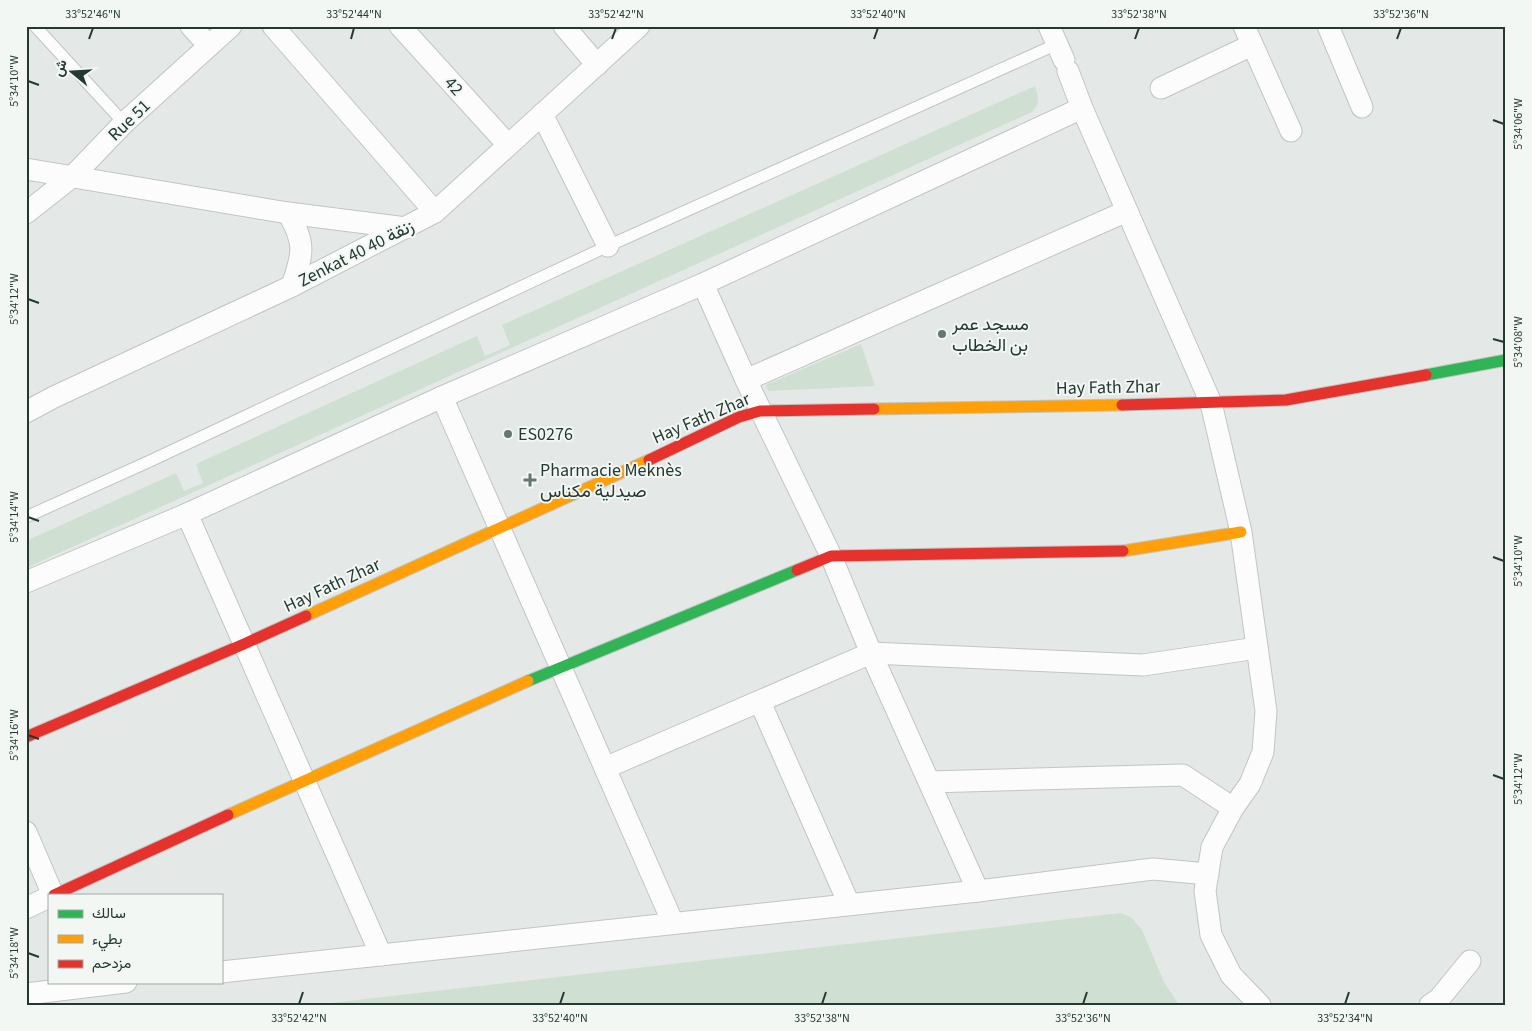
<svg xmlns="http://www.w3.org/2000/svg" width="1532" height="1031" viewBox="0 0 1532 1031" font-family="'Source Sans 3',Vazirmatn,sans-serif">
<rect width="100%" height="100%" fill="#e4e8e6"/>
<!-- green -->
<g fill="#cfe0d3">
<path d="M1035,86c3,11 6,17 -3,26l-1006,456v-27l150,-68 8,18 19,-8 -7,-19 281,-128 8,20 25,-11 -8,-20z"/>
<polygon points="861,344 875,386 768,391 766,385"/>
<polygon points="1120,913 1131,917 1142,930 1164,982 1179,1005 313,1005"/>
</g>
<g fill="none" stroke-linecap="round" stroke-linejoin="round">
<defs>
<g id="lane">
<polyline points="35,26 124,123"/>
<polyline points="26,517 150,461 608,246 1057,44"/>
</g>
<g id="street">
<polyline points="191,26 209,46"/>
<polyline points="273,26 435,212"/>
<polyline points="400,26 508,145"/>
<polyline points="564,26 597,65"/>
<polyline points="1049,26 1064,60"/>
<polyline points="1244,26 1291,131"/>
<polyline points="1328,26 1362,107"/>
<polyline points="1068,71 1082,108 1211,403 1241,532 1266,711 1263,752 1250,784 1233,808 1212,847 1205,891 1211,935 1231,975 1260,1005"/>
<polyline points="1161,88 1252,45"/>
<polyline points="542,114 608,246"/>
<polyline points="26,169 288,213 406,228"/>
<polyline points="26,213 73,176 124,123 231,26"/>
<path d="M288,213c18,30 15,41 4,73"/>
<polyline points="703,284 746,380 831,556 871,653 978,891"/>
<polyline points="746,380 1127,211"/>
<polyline points="442,397 673,923"/>
<polyline points="26,412 54,397 292,286 435,212 639,26"/>
<polyline points="187,514 381,955"/>
<polyline points="26,582 187,514 442,397 703,284 1082,108"/>
<polyline points="760,702 849,904"/>
<polyline points="605,768 871,653 1143,665 1257,648"/>
<polyline points="930,782 1183,775 1233,808"/>
<polyline points="26,832 53,895"/>
<polyline points="26,908 49,897"/>
<polyline points="221,972 978,891 1153,869 1208,874"/>
<polyline points="26,994 126,982"/>
<polyline points="1430,1005 1439,999 1470,961"/>
</g>
<g id="fast">
<polyline points="1426,375 1506,360"/>
<polyline points="528,681 797,570"/>
</g>
<g id="slow">
<polyline points="874,409 1122,405"/>
<polyline points="1123,551 1241,532"/>
<polyline points="306,616 649,460"/>
<polyline points="228,815 528,681"/>
</g>
<g id="jam">
<polyline points="1122,405 1286,400 1426,375"/>
<polyline points="649,460 739,417 760,411 874,409"/>
<polyline points="797,570 831,556 1123,551"/>
<polyline points="26,737 244,644 306,616"/>
<polyline points="54,895 228,815"/>
</g>
</defs>
<!-- lane casing -->
<use href="#lane" stroke="#c1c5c3" stroke-width="13"/>
<!-- street casing -->
<use href="#street" stroke="#c1c5c3" stroke-width="23"/>
<!-- fast casing -->
<use href="#fast" stroke="#c0c6c3" stroke-width="13"/>
<!-- slow casing -->
<use href="#slow" stroke="#c0c6c3" stroke-width="13"/>
<!-- jam casing -->
<use href="#jam" stroke="#c0c6c3" stroke-width="13"/>
<!-- lane -->
<use href="#lane" stroke="#fbfcfb" stroke-width="11"/>
<!-- street -->
<use href="#street" stroke="#fbfcfb" stroke-width="21"/>
<!-- fast -->
<use href="#fast" stroke="#30b455" stroke-width="11"/>
<!-- slow -->
<use href="#slow" stroke="#ff9f0a" stroke-width="11"/>
<!-- jam -->
<use href="#jam" stroke="#e5322d" stroke-width="11"/>
</g>
<!-- ticks -->
<path fill="none" stroke="#243932" stroke-width="2" d="M89,39l4,-11M351,39l3,-11M612,39l4,-11M874,39l4,-11M1135,39l4,-11M1397,39l4,-11M28,81l11,4M1493,120l11,4M28,299l11,4M1493,339l11,3M28,517l11,4M1493,557l11,4M28,735l11,4M1493,775l11,4M28,953l11,4M299,1004l4,-12M560,1004l4,-12M822,1004l4,-12M1083,1004l4,-12M1345,1004l4,-12"/>
<!-- markers -->
<g fill="#677671" stroke="#f2f7f4" stroke-width="2">
<circle cx="942" cy="334" r="5"/>
<circle cx="508" cy="434" r="5"/>
<path d="M527.5 472.5h5v5h5v5h-5v5h-5v-5h-5v-5h5z"/>
</g>
<g text-anchor="middle" stroke-width="4" stroke-linejoin="round" paint-order="stroke">
<!-- street labels -->
<g font-size="18" fill="#243932" stroke="#f2f7f4">
<text transform="translate(454 86) rotate(48)" y="6">42</text>
<text transform="translate(129 120) rotate(-44)" y="6">Rue 51</text>
<text transform="translate(356 253) rotate(-27)" y="6">Zenkat 40 زنقة 40</text>
<text transform="translate(1108 387) rotate(-1)" y="6">Hay Fath Zhar</text>
<text transform="translate(701 418) rotate(-23)" y="6">Hay Fath Zhar</text>
<text transform="translate(332 585) rotate(-25)" y="6">Hay Fath Zhar</text>
</g>
<!-- poi labels -->
<g font-size="18" fill="#243932" stroke="#f2f7f4" text-anchor="start">
<text x="952" y="330">مسجد عمر<tspan x="952" dy="21">بن الخطاب</tspan></text>
<text x="518" y="440">ES0276</text>
<text x="540" y="476">Pharmacie Meknès<tspan x="540" dy="21">صيدلية مكناس</tspan></text>
</g>
</g>
<!-- border -->
<rect width="1532" height="1031" fill="none" stroke="#f2f7f4" stroke-width="55"/>
<!-- legend -->
<rect x="48" y="894" width="175" height="90" fill="#f2f7f4" stroke="#a0aba6"/>
<rect x="58" y="910" width="25" height="8" fill="#30b455" stroke="#a0aba6"/>
<text x="92" y="918" font-size="15" fill="#243932">سالك</text>
<rect x="58" y="935" width="25" height="8" fill="#ff9f0a" stroke="#a0aba6"/>
<text x="92" y="944" font-size="15" fill="#243932">بطيء</text>
<rect x="58" y="960" width="25" height="8" fill="#e5322d" stroke="#a0aba6"/>
<text x="92" y="968" font-size="15" fill="#243932">مزدحم</text>
<!-- north arrow -->
<g transform="translate(72 72) rotate(288)" stroke="#f2f7f4" stroke-width="4" paint-order="stroke">
<path d="M0-4L9 19L0 12L-9 19Z" fill="#243932"/>
<text y="-8" font-size="14" font-weight="bold" text-anchor="middle" fill="#243932">ش</text>
</g>
<rect x="28" y="28" width="1476" height="976" fill="none" stroke="#243932" stroke-width="2"/>
<g font-size="12" text-anchor="middle" fill="#243932">
<text x="93" y="18">33°52'46"N</text>
<text x="354" y="18">33°52'44"N</text>
<text x="616" y="18">33°52'42"N</text>
<text x="878" y="18">33°52'40"N</text>
<text x="1139" y="18">33°52'38"N</text>
<text x="1401" y="18">33°52'36"N</text>
<text transform="translate(14 81) rotate(-90)" y="4">5°34'10"W</text>
<text transform="translate(1518 124) rotate(-90)" y="4">5°34'06"W</text>
<text transform="translate(14 299) rotate(-90)" y="4">5°34'12"W</text>
<text transform="translate(1518 342) rotate(-90)" y="4">5°34'08"W</text>
<text transform="translate(14 517) rotate(-90)" y="4">5°34'14"W</text>
<text transform="translate(1518 561) rotate(-90)" y="4">5°34'10"W</text>
<text transform="translate(14 735) rotate(-90)" y="4">5°34'16"W</text>
<text transform="translate(1518 779) rotate(-90)" y="4">5°34'12"W</text>
<text transform="translate(14 953) rotate(-90)" y="4">5°34'18"W</text>
<text x="299" y="1022">33°52'42"N</text>
<text x="560" y="1022">33°52'40"N</text>
<text x="822" y="1022">33°52'38"N</text>
<text x="1083" y="1022">33°52'36"N</text>
<text x="1345" y="1022">33°52'34"N</text>
</g>
</svg>
